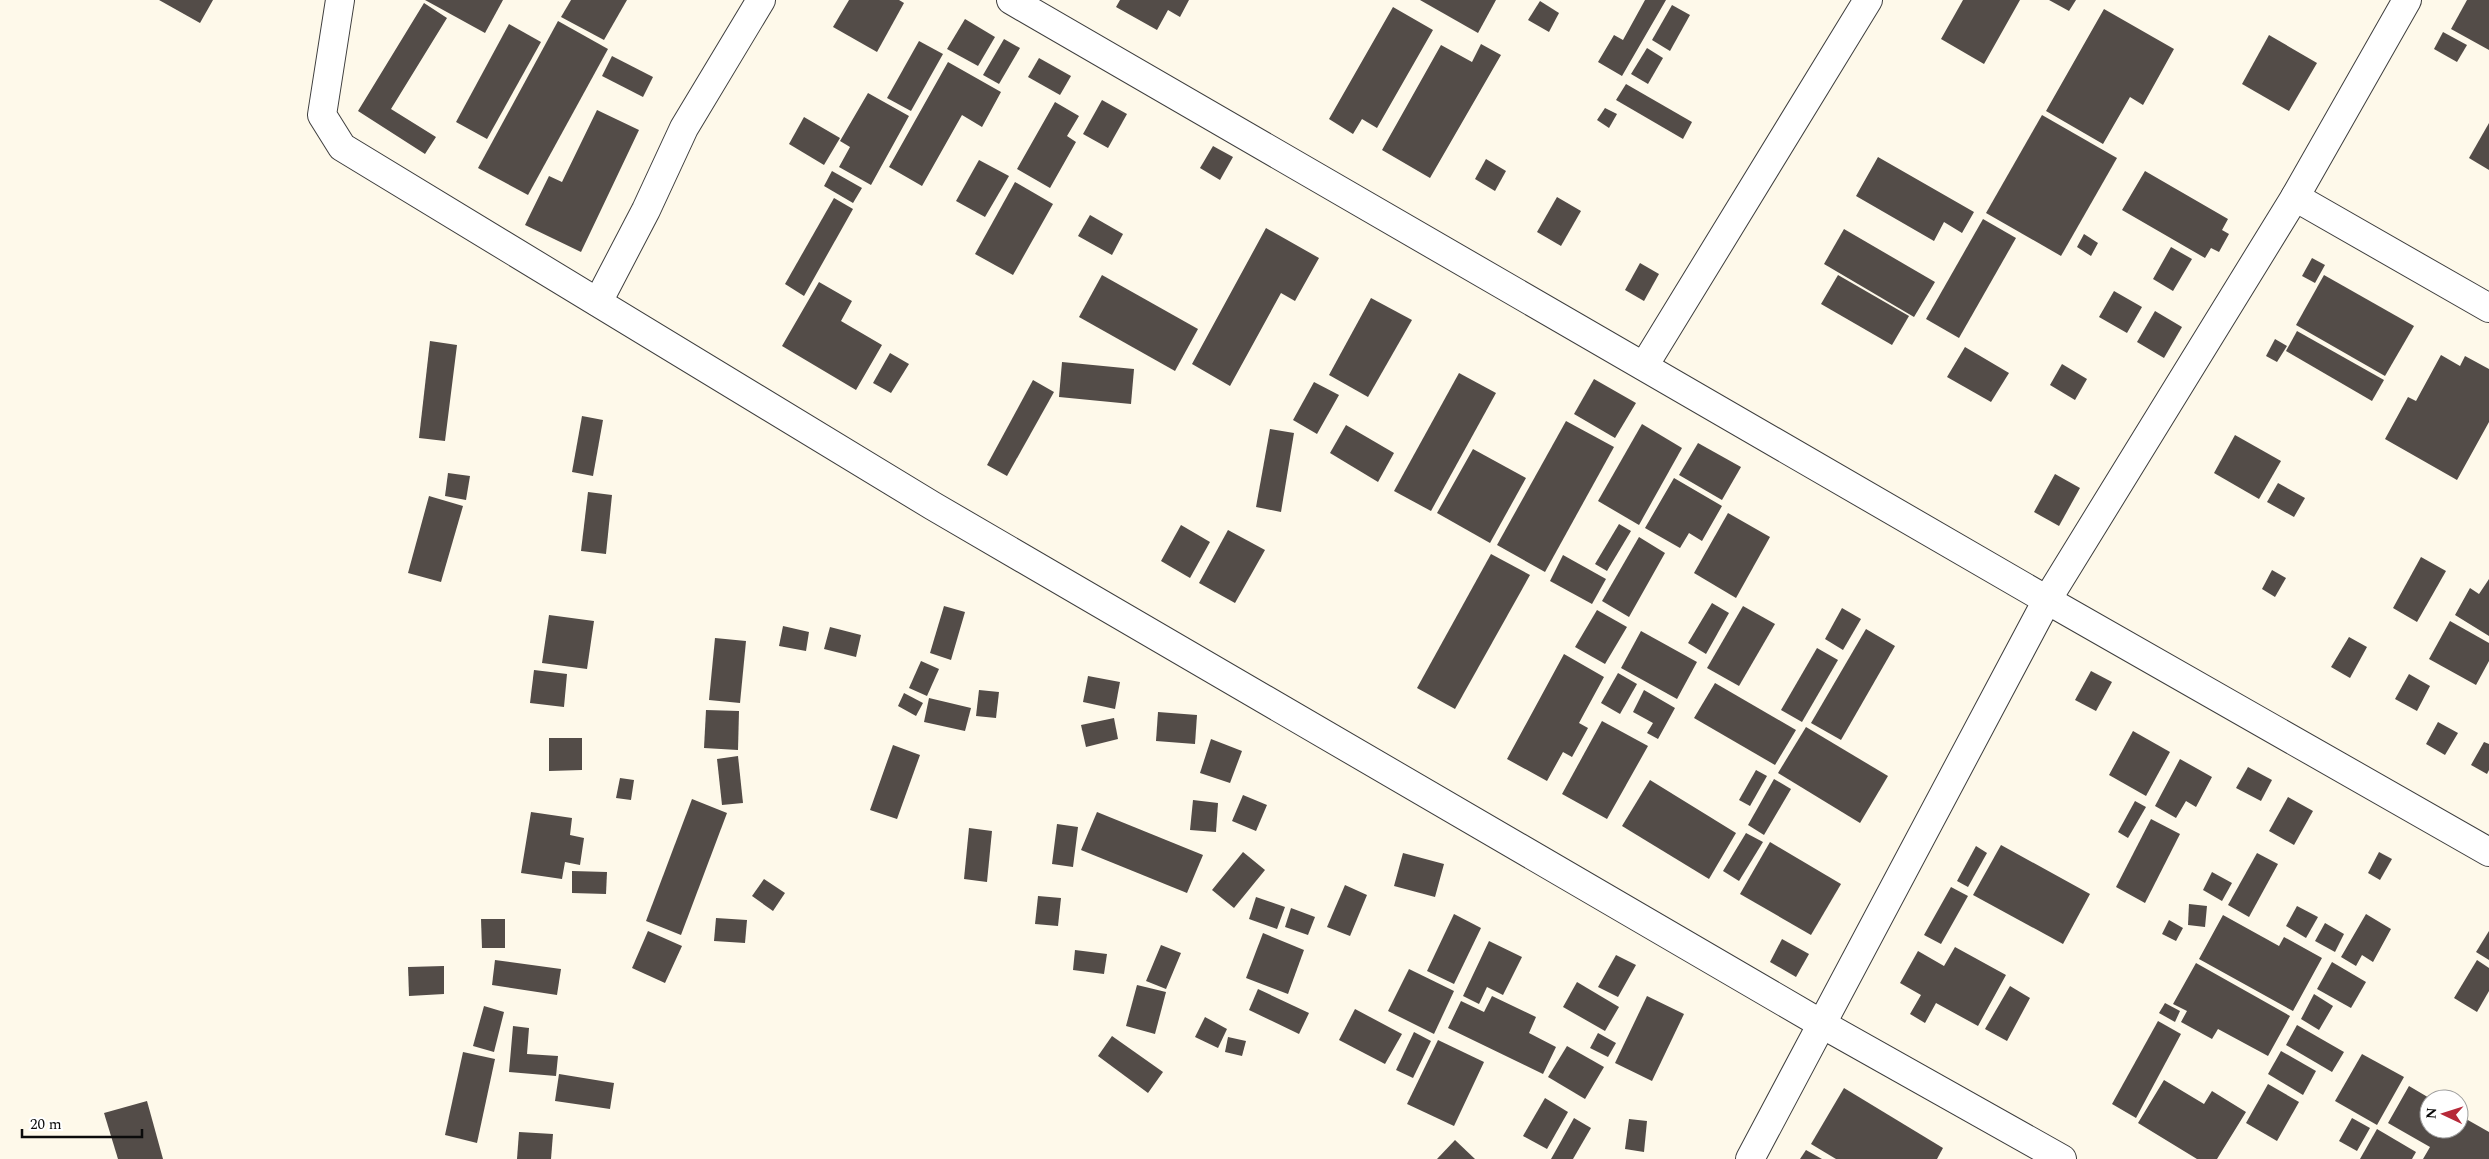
<svg xmlns="http://www.w3.org/2000/svg" width="2489" height="1159" viewBox="0 0 2489 1159" font-family="Spectral,serif">
<rect width="100%" height="100%" fill="#fef9ea"/>
<!-- building -->
<g fill="#534c48">
<polygon points="159,0 213,0 200,23"/>
<polygon points="425,0 503,0 485,33"/>
<polygon points="571,0 627,0 604,40 561,17"/>
<polygon points="849,0 899,0 904,3 877,52 833,27"/>
<polygon points="1120,0 1189,0 1180,17 1168,10 1157,30 1116,7"/>
<polygon points="1420,0 1496,0 1478,33"/>
<polygon points="1645,0 1666,0 1622,76 1598,62 1614,35 1623,40"/>
<polygon points="1963,0 2020,0 1984,64 1941,39"/>
<polygon points="2049,0 2076,0 2069,11"/>
<polygon points="2467,0 2489,0 2489,50 2451,29"/>
<polygon points="1540,1 1559,13 1549,32 1528,20"/>
<polygon points="424,3 447,18 391,109 436,137 425,154 358,111"/>
<polygon points="1672,5 1690,15 1670,51 1652,40"/>
<polygon points="1393,7 1433,30 1377,128 1362,119 1353,134 1329,119"/>
<polygon points="2104,9 2174,49 2143,105 2130,97 2103,144 2046,111"/>
<polygon points="965,19 995,37 978,66 947,49"/>
<polygon points="558,21 608,49 528,195 478,168"/>
<polygon points="509,24 541,42 487,139 456,122"/>
<polygon points="2443,32 2467,45 2457,62 2434,49"/>
<polygon points="2269,35 2317,63 2289,111 2242,84"/>
<polygon points="1004,39 1020,48 999,84 983,75"/>
<polygon points="919,41 943,54 911,111 887,98"/>
<polygon points="1481,44 1501,55 1430,178 1382,150 1441,45 1472,62"/>
<polygon points="1647,48 1663,58 1648,84 1631,74"/>
<polygon points="612,56 653,77 643,97 602,76"/>
<polygon points="1039,58 1071,76 1060,95 1028,77"/>
<polygon points="948,62 1001,92 982,127 962,115 922,186 889,167"/>
<polygon points="1626,84 1692,122 1683,139 1616,100"/>
<polygon points="868,93 909,116 871,185 839,167 850,147 840,141"/>
<polygon points="1102,100 1127,114 1108,148 1083,134"/>
<polygon points="1055,102 1079,116 1067,136 1076,142 1050,188 1017,169"/>
<polygon points="1605,108 1617,114 1609,128 1597,120"/>
<polygon points="597,110 639,130 581,252 525,225 549,176 562,182"/>
<polygon points="2042,115 2117,158 2061,256 1986,213"/>
<polygon points="804,117 840,138 824,165 789,144"/>
<polygon points="2489,123 2489,170 2469,158"/>
<polygon points="1213,146 1233,157 1220,180 1200,168"/>
<polygon points="1878,157 1974,212 1962,233 1944,222 1934,241 1856,196"/>
<polygon points="1486,159 1506,171 1495,191 1475,179"/>
<polygon points="979,160 1009,176 985,217 956,201"/>
<polygon points="832,171 862,188 853,203 824,186"/>
<polygon points="2145,171 2228,219 2222,230 2229,234 2219,252 2211,248 2205,258 2122,210"/>
<polygon points="1015,182 1053,204 1013,275 975,254"/>
<polygon points="1557,197 1581,211 1561,246 1537,232"/>
<polygon points="834,198 853,209 804,296 785,284"/>
<polygon points="1090,215 1123,234 1112,255 1078,236"/>
<polygon points="1983,219 2016,238 1959,338 1926,319"/>
<polygon points="1266,228 1319,258 1295,301 1281,293 1230,386 1192,364"/>
<polygon points="1844,229 1935,282 1914,317 1824,264"/>
<polygon points="2084,234 2098,243 2091,256 2077,247"/>
<polygon points="2171,247 2192,259 2173,291 2153,279"/>
<polygon points="2312,258 2325,265 2315,283 2302,276"/>
<polygon points="1640,263 1659,274 1644,301 1625,290"/>
<polygon points="1102,275 1198,329 1175,371 1079,317"/>
<polygon points="1838,275 1909,316 1892,345 1821,304"/>
<polygon points="2324,275 2414,326 2385,376 2296,325"/>
<polygon points="819,282 852,301 841,321 882,345 856,390 782,346"/>
<polygon points="2114,291 2142,307 2127,333 2099,317"/>
<polygon points="1371,298 1412,320 1368,397 1329,375"/>
<polygon points="2155,311 2182,327 2164,358 2137,342"/>
<polygon points="2297,331 2384,380 2372,401 2286,351"/>
<polygon points="2275,339 2287,346 2277,362 2266,356"/>
<polygon points="430,341 457,345 445,441 419,438"/>
<polygon points="1965,347 2009,373 1991,402 1947,377"/>
<polygon points="890,353 909,364 891,393 873,383"/>
<polygon points="2441,355 2460,366 2465,356 2489,369 2489,422 2457,480 2385,439 2408,397 2416,401"/>
<polygon points="1062,362 1134,369 1131,404 1059,397"/>
<polygon points="2062,364 2087,379 2075,400 2050,385"/>
<polygon points="1459,373 1496,393 1431,511 1394,491"/>
<polygon points="1594,379 1636,403 1615,438 1574,414"/>
<polygon points="1033,380 1054,392 1007,476 987,465"/>
<polygon points="1314,382 1339,395 1317,434 1293,420"/>
<polygon points="582,416 603,420 593,476 572,472"/>
<polygon points="1566,421 1614,447 1545,572 1497,545"/>
<polygon points="1642,424 1682,448 1639,525 1598,501"/>
<polygon points="1346,425 1394,453 1378,482 1330,453"/>
<polygon points="1270,429 1294,433 1281,512 1256,507"/>
<polygon points="2235,435 2281,461 2259,499 2214,473"/>
<polygon points="1698,443 1741,467 1722,500 1679,475"/>
<polygon points="1473,449 1526,478 1490,543 1437,513"/>
<polygon points="448,473 470,476 466,500 445,496"/>
<polygon points="2055,474 2080,488 2059,526 2034,512"/>
<polygon points="1674,478 1722,506 1702,541 1689,533 1680,548 1645,528"/>
<polygon points="2278,483 2305,498 2294,517 2267,502"/>
<polygon points="588,492 612,495 606,554 581,551"/>
<polygon points="429,496 463,506 441,582 408,573"/>
<polygon points="1728,513 1770,537 1736,598 1694,573"/>
<polygon points="1619,524 1631,531 1607,571 1595,564"/>
<polygon points="1181,525 1210,542 1190,578 1161,561"/>
<polygon points="1228,530 1265,550 1235,603 1199,583"/>
<polygon points="1639,537 1665,553 1629,617 1602,601"/>
<polygon points="1491,554 1530,575 1455,709 1417,688"/>
<polygon points="1563,555 1606,579 1592,604 1550,581"/>
<polygon points="2421,557 2446,571 2417,622 2393,608"/>
<polygon points="2272,570 2286,578 2275,597 2262,589"/>
<polygon points="2489,579 2489,636 2455,615 2470,588 2479,594"/>
<polygon points="1712,603 1729,613 1706,654 1688,643"/>
<polygon points="944,606 965,612 951,660 930,653"/>
<polygon points="1743,606 1775,624 1739,686 1707,668"/>
<polygon points="1842,608 1861,619 1843,650 1825,639"/>
<polygon points="1597,610 1627,627 1605,664 1575,647"/>
<polygon points="549,615 594,621 587,669 542,663"/>
<polygon points="2450,621 2489,643 2489,661 2476,685 2429,659"/>
<polygon points="783,626 809,632 806,651 779,646"/>
<polygon points="830,627 861,635 856,657 824,649"/>
<polygon points="1866,629 1895,646 1841,740 1811,723"/>
<polygon points="1641,631 1697,662 1677,699 1621,668"/>
<polygon points="2349,637 2367,647 2350,678 2331,667"/>
<polygon points="715,638 746,641 740,703 709,700"/>
<polygon points="1817,648 1838,660 1802,722 1781,710"/>
<polygon points="1564,654 1604,677 1579,723 1588,728 1572,757 1563,752 1547,781 1507,759"/>
<polygon points="921,661 939,669 927,696 909,688"/>
<polygon points="534,670 567,674 564,707 530,703"/>
<polygon points="2091,671 2112,682 2096,711 2075,700"/>
<polygon points="1618,673 1637,684 1620,714 1601,703"/>
<polygon points="2409,674 2430,686 2417,711 2395,699"/>
<polygon points="1088,676 1120,682 1115,709 1083,702"/>
<polygon points="1715,683 1796,730 1775,765 1694,718"/>
<polygon points="979,690 999,692 996,718 976,716"/>
<polygon points="1644,690 1675,708 1658,739 1647,733 1653,723 1633,712"/>
<polygon points="904,693 923,703 916,716 898,706"/>
<polygon points="929,698 971,708 965,731 924,722"/>
<polygon points="706,710 739,711 738,750 704,748"/>
<polygon points="1158,712 1197,715 1195,744 1156,741"/>
<polygon points="1114,718 1118,739 1086,747 1081,725"/>
<polygon points="1602,721 1648,746 1607,819 1562,794"/>
<polygon points="2438,722 2458,733 2445,755 2426,744"/>
<polygon points="1806,727 1888,776 1860,823 1778,773"/>
<polygon points="2133,731 2170,752 2146,796 2109,775"/>
<polygon points="549,738 582,738 582,770 549,771"/>
<polygon points="1211,739 1242,751 1230,783 1200,773"/>
<polygon points="2484,742 2489,744 2489,770 2487,774 2471,765"/>
<polygon points="893,745 920,755 897,819 870,810"/>
<polygon points="738,756 743,803 722,805 717,759"/>
<polygon points="2180,759 2212,777 2196,807 2186,801 2176,818 2155,806"/>
<polygon points="2248,767 2272,780 2261,801 2236,788"/>
<polygon points="1756,770 1767,776 1750,806 1739,800"/>
<polygon points="620,778 634,780 631,800 616,798"/>
<polygon points="1774,779 1791,789 1764,835 1748,825"/>
<polygon points="1650,780 1736,833 1709,879 1622,826"/>
<polygon points="1243,795 1267,805 1256,831 1232,821"/>
<polygon points="2288,797 2313,811 2294,845 2269,831"/>
<polygon points="692,799 727,813 681,935 646,921"/>
<polygon points="1193,800 1218,803 1216,832 1190,830"/>
<polygon points="2135,801 2146,807 2128,838 2118,832"/>
<polygon points="531,812 572,818 570,835 584,838 580,865 565,862 562,879 521,873"/>
<polygon points="1097,812 1203,855 1187,893 1081,850"/>
<polygon points="2151,819 2180,834 2145,903 2116,887"/>
<polygon points="1057,824 1078,827 1073,867 1052,864"/>
<polygon points="969,828 992,831 987,882 964,879"/>
<polygon points="1746,833 1763,842 1739,881 1723,871"/>
<polygon points="1770,842 1841,884 1811,935 1740,894"/>
<polygon points="2001,845 2090,894 2063,944 1973,895"/>
<polygon points="1976,846 1987,853 1968,887 1957,881"/>
<polygon points="1243,852 1265,870 1234,908 1212,890"/>
<polygon points="2379,852 2392,859 2380,880 2368,873"/>
<polygon points="1403,853 1444,864 1435,897 1394,886"/>
<polygon points="2257,853 2278,864 2249,917 2228,905"/>
<polygon points="572,871 607,872 606,894 572,893"/>
<polygon points="2212,872 2232,883 2222,901 2203,890"/>
<polygon points="764,879 785,893 773,911 752,896"/>
<polygon points="1345,885 1367,895 1350,936 1327,927"/>
<polygon points="1951,887 1968,896 1941,944 1924,935"/>
<polygon points="1038,896 1061,898 1058,926 1035,924"/>
<polygon points="1256,897 1285,907 1277,929 1249,919"/>
<polygon points="2189,904 2207,906 2205,927 2188,925"/>
<polygon points="2297,906 2318,917 2306,938 2286,926"/>
<polygon points="1291,908 1315,917 1308,935 1285,927"/>
<polygon points="1454,914 1481,928 1454,984 1427,971"/>
<polygon points="2366,914 2391,929 2373,962 2362,955 2356,966 2341,957"/>
<polygon points="2223,915 2279,946 2284,937 2322,958 2293,1011 2199,959"/>
<polygon points="716,918 747,920 745,943 714,941"/>
<polygon points="481,919 505,919 505,948 482,948"/>
<polygon points="2169,920 2183,928 2176,941 2162,934"/>
<polygon points="2325,923 2344,934 2335,952 2315,941"/>
<polygon points="648,931 682,946 665,983 632,968"/>
<polygon points="2489,931 2489,960 2476,952"/>
<polygon points="1263,933 1304,950 1288,994 1246,978"/>
<polygon points="1782,939 1809,954 1796,977 1770,962"/>
<polygon points="1489,941 1522,957 1503,995 1487,987 1479,1004 1463,996"/>
<polygon points="1161,945 1181,953 1166,989 1146,981"/>
<polygon points="1955,947 2006,975 1978,1026 1936,1003 1925,1023 1910,1014 1921,995 1900,983 1918,951 1944,966"/>
<polygon points="1075,950 1107,954 1104,974 1073,970"/>
<polygon points="1616,955 1636,965 1618,997 1598,987"/>
<polygon points="495,960 561,969 557,995 492,985"/>
<polygon points="2477,960 2489,968 2489,991 2477,1012 2454,998"/>
<polygon points="2332,962 2366,982 2351,1008 2317,989"/>
<polygon points="2196,963 2290,1016 2268,1056 2218,1029 2212,1039 2181,1022 2187,1011 2173,1004"/>
<polygon points="444,966 444,994 409,996 408,967"/>
<polygon points="1409,969 1454,991 1434,1034 1388,1011"/>
<polygon points="1577,982 1619,1007 1605,1031 1563,1007"/>
<polygon points="1137,985 1166,992 1155,1034 1126,1026"/>
<polygon points="2010,986 2030,998 2007,1041 1985,1029"/>
<polygon points="1258,989 1309,1013 1299,1034 1249,1010"/>
<polygon points="2314,994 2333,1006 2319,1030 2301,1019"/>
<polygon points="1492,996 1536,1017 1529,1033 1556,1047 1543,1074 1448,1028 1461,1001 1484,1012"/>
<polygon points="1647,996 1684,1014 1652,1081 1615,1063"/>
<polygon points="2165,1003 2180,1011 2175,1022 2159,1013"/>
<polygon points="484,1006 504,1012 494,1052 473,1046"/>
<polygon points="1355,1009 1402,1034 1385,1064 1339,1040"/>
<polygon points="1205,1017 1227,1029 1218,1048 1195,1037"/>
<polygon points="2158,1021 2181,1034 2136,1118 2112,1104"/>
<polygon points="2297,1025 2344,1052 2332,1072 2286,1045"/>
<polygon points="513,1026 529,1028 527,1054 558,1056 556,1076 509,1072"/>
<polygon points="1414,1032 1431,1041 1413,1078 1396,1070"/>
<polygon points="1598,1033 1616,1043 1608,1057 1590,1048"/>
<polygon points="1112,1036 1163,1072 1148,1093 1098,1056"/>
<polygon points="1228,1037 1246,1041 1242,1056 1225,1052"/>
<polygon points="1438,1040 1484,1062 1454,1126 1407,1104"/>
<polygon points="1567,1046 1604,1067 1585,1099 1548,1077"/>
<polygon points="2281,1051 2316,1071 2303,1095 2268,1074"/>
<polygon points="463,1052 495,1059 477,1143 445,1135"/>
<polygon points="2362,1054 2404,1077 2377,1125 2335,1101"/>
<polygon points="559,1074 614,1083 610,1109 555,1101"/>
<polygon points="2164,1080 2204,1104 2212,1091 2246,1112 2217,1159 2197,1159 2138,1123"/>
<polygon points="2268,1084 2299,1102 2277,1141 2246,1123"/>
<polygon points="2409,1086 2431,1099 2429,1099 2429,1129 2459,1129 2459,1115 2489,1132 2489,1159 2423,1159 2430,1147 2388,1123"/>
<polygon points="1844,1088 1943,1148 1937,1159 1836,1159 1811,1144"/>
<polygon points="1545,1098 1568,1112 1547,1149 1523,1136"/>
<polygon points="147,1101 163,1159 118,1159 104,1113"/>
<polygon points="1574,1118 1591,1128 1573,1159 1551,1159"/>
<polygon points="2352,1118 2370,1128 2357,1151 2339,1141"/>
<polygon points="1629,1119 1647,1121 1644,1152 1625,1149"/>
<polygon points="2377,1129 2416,1152 2412,1159 2360,1159"/>
<polygon points="519,1132 553,1134 551,1159 517,1159"/>
<polygon points="1455,1140 1475,1159 1437,1159"/>
<polygon points="1806,1150 1822,1159 1800,1159"/>
</g>
<g fill="none" stroke-linecap="round" stroke-linejoin="round">
<defs>
<g id="minor">
<polyline points="340,0 322,115 342,147 933,506 1820,1023 2062,1159"/>
<polyline points="1011,0 2047,600 2489,852"/>
<polyline points="2295,197 2489,308"/>
<polyline points="598,302 646,210 684,128 761,0"/>
<polyline points="1644,366 1868,0"/>
<polyline points="1750,1159 2047,600 2295,197 2407,0"/>
</g>
</defs>
<!-- minor casing -->
<use href="#minor" stroke="#3e3e3e" stroke-width="30"/>
<!-- minor -->
<use href="#minor" stroke="#fff" stroke-width="28"/>
</g>
<!-- north arrow -->
<g transform="translate(2444 1114) rotate(274)"><circle r="24" fill="#ffffff" stroke="#9d9d9d"/>
<path d="M0-4L9 19L0 12L-9 19Z" fill="#b62939"/>
<text y="-8" font-size="14" font-weight="bold" text-anchor="middle" fill="#0b0b0b">N</text>
</g>
<!-- scale -->
<path d="M22 1129v8h120v-8" fill="none" stroke="#0b0b0b" stroke-width="2.5"/>
<text x="30" y="1129" font-size="15" fill="#0b0b0b" stroke="#ffffff" stroke-width="4" paint-order="stroke">20 m</text>
</svg>
